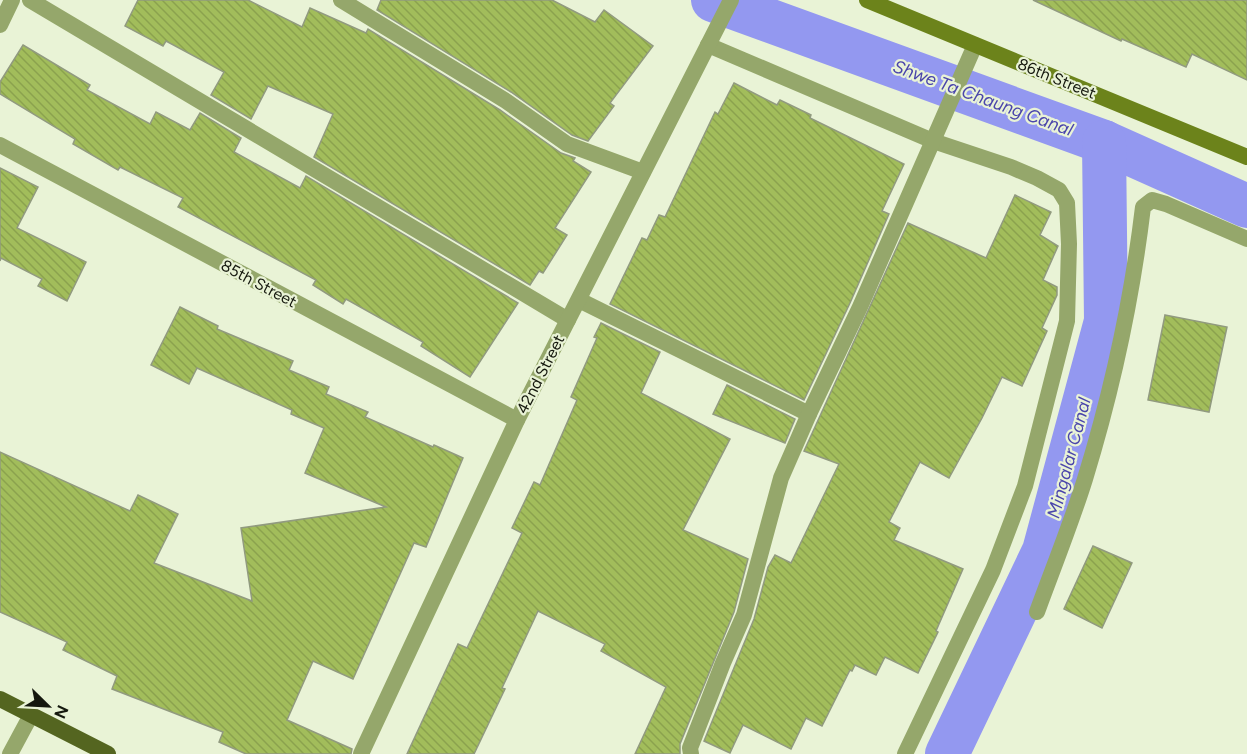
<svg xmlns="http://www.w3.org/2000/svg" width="1247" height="754" viewBox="0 0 1247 754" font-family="Figtree,sans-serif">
<defs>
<pattern id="building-back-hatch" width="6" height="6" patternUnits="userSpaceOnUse" patternTransform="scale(1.5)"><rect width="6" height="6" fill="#a2bd5b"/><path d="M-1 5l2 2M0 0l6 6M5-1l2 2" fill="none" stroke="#8ba24e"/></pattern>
</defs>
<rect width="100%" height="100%" fill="#e9f3d6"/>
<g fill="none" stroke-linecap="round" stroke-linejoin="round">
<!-- canal -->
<g stroke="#9398f0" stroke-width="44">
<polyline points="713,0 1104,142 1247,206"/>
<polyline points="947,754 1044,551 1106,321 1104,142"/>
</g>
</g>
<!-- building -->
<g fill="url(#building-back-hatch)" stroke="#919a7f" stroke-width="1.5">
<polygon points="138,0 248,0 302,27 310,8 366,33 368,29 500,110 561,153 575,158 573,161 591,172 555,228 567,235 543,273 539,271 530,285 314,157 333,114 268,86 251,119 211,95 224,72 166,41 163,46 125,26"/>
<polygon points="381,0 552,0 595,22 604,10 653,46 610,103 614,106 588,141 572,135 511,92 377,10"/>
<polygon points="1033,0 1247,0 1247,80 1192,54 1186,67 1122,39 1121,41"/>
<polygon points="23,45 90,85 87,90 150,124 156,112 190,130 200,113 241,138 234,152 300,188 306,176 518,303 470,377 421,346 423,342 346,299 343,304 313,285 316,280 178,207 183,198 120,167 118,170 73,144 75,139 0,94 0,82"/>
<polygon points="734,83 777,105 780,100 811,115 810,118 904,164 882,211 889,214 850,303 804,400 610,304 642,238 647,240 659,215 665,217 715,112 718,114"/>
<polygon points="0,168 38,187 17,228 86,262 67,301 38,286 42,279 1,258 0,261"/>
<polygon points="1015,195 1051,212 1040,235 1058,246 1043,280 1057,287 1057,295 1042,328 1047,331 1022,386 1002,377 982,418 949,478 920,462 889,522 900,528 894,540 963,569 936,631 938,632 918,673 885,657 876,675 855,665 852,671 850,670 822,726 806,718 791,749 743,725 730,753 704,741 754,619 768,567 775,555 791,563 839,464 804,451 908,223 986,258"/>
<polygon points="180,307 218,326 217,329 293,361 289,370 329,387 326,394 368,412 365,417 433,447 434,445 463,458 426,547 414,543 353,679 313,661 287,720 352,749 351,754 246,754 219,742 223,732 112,689 117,676 63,650 67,642 0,612 0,452 130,511 138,495 178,514 154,563 252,601 241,528 386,507 305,473 324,428 291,414 292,410 197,368 189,384 151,365"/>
<polygon points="1165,315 1227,327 1209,412 1148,400"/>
<polygon points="601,323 660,352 641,393 730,439 683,530 748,559 734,612 680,744 680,754 635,754 666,687 601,651 605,644 538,611 502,688 505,689 474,754 407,754 458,644 467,648 522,533 512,528 534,482 540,485 577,400 571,397 597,338 594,337"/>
<polygon points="727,385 795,419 785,443 713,414"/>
<polygon points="1093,546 1132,563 1102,628 1064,609"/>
</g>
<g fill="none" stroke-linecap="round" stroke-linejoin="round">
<!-- minor -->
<g stroke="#95a76b" stroke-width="16">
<polyline points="30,0 568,320"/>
<polyline points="341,0 506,101 567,144 643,172"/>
<polyline points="0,25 12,0"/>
<polyline points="708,45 933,141 1011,167 1037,178 1059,190 1067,203 1069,244 1067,321 1025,486 993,570 905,754"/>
<polyline points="0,145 517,420"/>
<polyline points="579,300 809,414"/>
<path d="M1037,612c16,-44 34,-88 48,-133 27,-88 47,-180 58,-272l9,-7 14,4 81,35"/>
<polyline points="10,754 31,715"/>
<polyline points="691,754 690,748 723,663 744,615 781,478 809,414 860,307 975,45"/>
</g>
<!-- tertiary -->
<polyline stroke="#95a76b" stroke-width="16" points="361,754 517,420 731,0"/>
<!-- secondary -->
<polyline stroke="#6c831b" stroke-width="16" points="867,0 1247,157"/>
<!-- primary -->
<polyline stroke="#546520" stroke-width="16" points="0,699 108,754"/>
</g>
<g text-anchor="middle" stroke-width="4.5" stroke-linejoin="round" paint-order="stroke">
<!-- street labels -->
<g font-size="16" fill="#15180e" stroke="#e9f3d6">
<text transform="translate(1057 78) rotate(22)" y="6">86th Street</text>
<text transform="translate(259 283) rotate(28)" y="6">85th Street</text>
<text transform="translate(540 374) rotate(-63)" y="6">42nd Street</text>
</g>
<!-- water labels -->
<g font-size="18" font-style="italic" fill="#4a45ab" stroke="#e9f3d6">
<text transform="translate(983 98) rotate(20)" y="6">Shwe Ta Chaung Canal</text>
<text transform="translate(1069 458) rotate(-75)" y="6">Mingalar Canal</text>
</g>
</g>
<!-- north arrow -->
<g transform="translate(48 706) rotate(114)" stroke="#e9f3d6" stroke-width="4.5" paint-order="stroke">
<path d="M0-4.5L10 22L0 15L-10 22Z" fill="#15180e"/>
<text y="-9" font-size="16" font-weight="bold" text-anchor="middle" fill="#15180e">N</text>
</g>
</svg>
